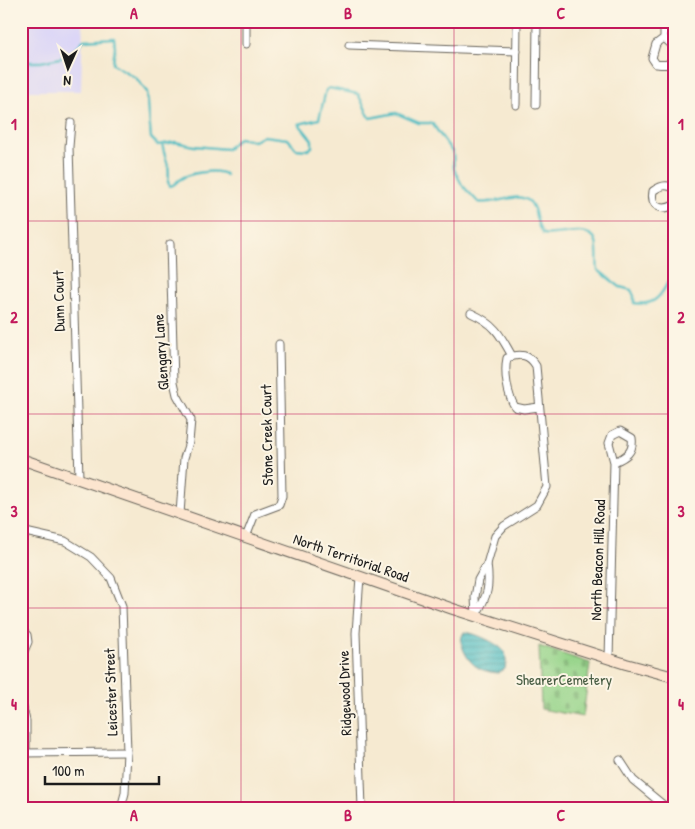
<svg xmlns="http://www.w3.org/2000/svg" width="695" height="829" viewBox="0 0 695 829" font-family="'Patrick Hand',sans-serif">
<defs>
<pattern id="cemetery-stones" width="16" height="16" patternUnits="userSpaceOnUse" patternTransform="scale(1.25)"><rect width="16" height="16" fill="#96d48a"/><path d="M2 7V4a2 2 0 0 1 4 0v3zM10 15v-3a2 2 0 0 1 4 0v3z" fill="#81b576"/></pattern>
<pattern id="water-rules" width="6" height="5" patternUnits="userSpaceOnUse" patternTransform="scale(1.25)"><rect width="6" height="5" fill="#4dbcc2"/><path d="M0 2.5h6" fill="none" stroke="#3f989d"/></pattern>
</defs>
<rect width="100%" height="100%" fill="#fcf5e5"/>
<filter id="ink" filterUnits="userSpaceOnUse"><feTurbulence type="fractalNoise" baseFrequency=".02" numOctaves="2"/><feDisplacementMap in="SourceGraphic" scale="10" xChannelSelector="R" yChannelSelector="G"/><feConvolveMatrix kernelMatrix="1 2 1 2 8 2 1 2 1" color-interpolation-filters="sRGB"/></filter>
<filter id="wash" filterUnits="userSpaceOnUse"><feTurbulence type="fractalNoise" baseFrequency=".0096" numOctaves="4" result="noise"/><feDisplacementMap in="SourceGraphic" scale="20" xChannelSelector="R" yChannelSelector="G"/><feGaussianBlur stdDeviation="1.12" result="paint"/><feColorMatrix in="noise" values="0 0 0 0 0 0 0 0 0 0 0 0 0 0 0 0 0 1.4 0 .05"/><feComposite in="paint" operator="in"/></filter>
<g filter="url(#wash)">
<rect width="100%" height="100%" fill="#f6ead1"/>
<!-- built -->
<polygon fill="#dbd6f7" points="21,21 83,21 81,91 21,91"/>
<!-- cemetery -->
<polygon fill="url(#cemetery-stones)" stroke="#597853" points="539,646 590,663 583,717 541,709"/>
<!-- water -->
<path fill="url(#water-rules)" stroke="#346c6f" d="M464,632c9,0 37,12 41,21 2,6 1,11 0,16l-7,4c-17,-1 -27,-7 -34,-22 -3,-8 -4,-12 0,-19z"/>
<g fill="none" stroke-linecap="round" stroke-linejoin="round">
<!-- stream -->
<g stroke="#4dbcc2" stroke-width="2.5">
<path d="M21,62h20l19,-4 10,-4 14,-14 30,-2 1,9 -2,17 23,14 11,14 4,46 7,7 17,-3 19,4 33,3 12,-11 16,3 9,-5 24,3 8,10 12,1 4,-3v-7l-13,-16 20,-5 7,-29 3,-2 29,6 12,24 26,-5 23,10h13l21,30 1,16 8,16 16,17c16,4 40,-12 52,0 8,9 5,23 13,32 13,3 44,-9 52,5 4,8 1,22 3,31l22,17 11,3 3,6v7c19,3 26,-5 34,-21l6,-1"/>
<path d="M162,144c3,17 9,21 6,38l2,4c6,-1 5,-3 9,-6 8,-7 39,-12 47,-5"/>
</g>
</g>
</g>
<g filter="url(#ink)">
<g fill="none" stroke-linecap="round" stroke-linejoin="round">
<defs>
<g id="street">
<path d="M664,21v17l-8,6 -4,14 4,6c8,1 13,2 18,-6"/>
<polyline points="664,38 674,47"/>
<polyline points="246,44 246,21"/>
<polyline points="349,45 517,51"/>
<polyline points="516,105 517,21"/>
<polyline points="536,105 537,21"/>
<polyline points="71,123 69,147 79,478"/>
<path d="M674,189c-7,-6 -14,-3 -21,2 -3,15 8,21 21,14"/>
<polyline points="170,244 174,382 177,395 191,420 189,442 184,458 180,514"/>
<path d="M471,313c24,11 29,21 41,43"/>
<polyline points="21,531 65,541 91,557 111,578 122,606 127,752 125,793 121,808"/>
<polyline points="246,537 255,514 279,505 282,496 279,344"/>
<polyline points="360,577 356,633 362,808"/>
<path d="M476,615c12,-20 14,-28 11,-51"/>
<path d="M476,616l-1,-19 3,-17 9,-16 8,-28 9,-10 33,-21 10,-18 -11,-121c-7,-12 -16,-13 -29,-8 -3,14 0,36 8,49l9,2 15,-2"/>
<polyline points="21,630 27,635 28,642 21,658"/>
<path d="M609,659l5,-197 -5,-19 3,-8 8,-4 12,7c2,14 -6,19 -18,24"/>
<polyline points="21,699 26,721 26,753"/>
<polyline points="21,753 127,752"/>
<polyline points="620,760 633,780 667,808"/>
</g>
<polyline id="secondary" points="21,459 453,609 626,664 674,677"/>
</defs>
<!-- street casing -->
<use href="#street" stroke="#68645b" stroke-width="9"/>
<!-- secondary casing -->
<use href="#secondary" stroke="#68645b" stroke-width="12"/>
<!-- street -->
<use href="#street" stroke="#fff" stroke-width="7"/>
<!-- secondary -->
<use href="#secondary" stroke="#fce5cf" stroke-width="10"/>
</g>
</g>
<!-- grid -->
<path fill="none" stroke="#c2185b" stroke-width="1" stroke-opacity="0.55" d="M241,21v787M454,21v787M21,221h653M21,414h653M21,608h653"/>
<g text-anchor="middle" stroke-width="4" stroke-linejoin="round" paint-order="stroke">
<!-- street labels -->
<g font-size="15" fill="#1c1c1c" stroke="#fcf5e5">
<text transform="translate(59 301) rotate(-91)" y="5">Dunn Court</text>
<text transform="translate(161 352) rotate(-94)" y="5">Glengary Lane</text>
<text transform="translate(267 435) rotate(-91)" y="5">Stone Creek Court</text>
<text transform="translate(351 558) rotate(19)" y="5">North Territorial Road</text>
<text transform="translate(598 560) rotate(-88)" y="5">North Beacon Hill Road</text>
<text transform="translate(111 692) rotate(-92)" y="5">Leicester Street</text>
<text transform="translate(345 693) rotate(-92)" y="5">Ridgewood Drive</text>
</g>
<!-- park labels -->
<g font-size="15" fill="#475c42" stroke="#fcf5e5">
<text x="564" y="685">ShearerCemetery</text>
</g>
</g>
<!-- margin -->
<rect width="695" height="829" fill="none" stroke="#fcf5e5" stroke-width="55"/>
<!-- north arrow -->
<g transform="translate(68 68) rotate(183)" stroke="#fcf5e5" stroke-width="4" paint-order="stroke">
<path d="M0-4L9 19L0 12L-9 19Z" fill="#1c1c1c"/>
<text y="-8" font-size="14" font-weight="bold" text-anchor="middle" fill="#1c1c1c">N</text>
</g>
<!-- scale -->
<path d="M45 776v8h114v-8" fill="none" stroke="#1c1c1c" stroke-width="2.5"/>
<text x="52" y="776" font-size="15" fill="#1c1c1c" stroke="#fcf5e5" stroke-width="4" paint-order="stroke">100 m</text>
<rect x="28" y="28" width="640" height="774" fill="none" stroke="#c2185b" stroke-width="2"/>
<g font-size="16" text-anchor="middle" font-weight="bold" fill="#c2185b">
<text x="134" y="19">A</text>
<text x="348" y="19">B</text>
<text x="561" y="19">C</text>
<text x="14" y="130">1</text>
<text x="681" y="130">1</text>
<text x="14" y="323">2</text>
<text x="681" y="323">2</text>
<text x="14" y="517">3</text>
<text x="681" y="517">3</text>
<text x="14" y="710">4</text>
<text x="681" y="710">4</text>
<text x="134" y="821">A</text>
<text x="348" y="821">B</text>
<text x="561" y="821">C</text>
</g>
</svg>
